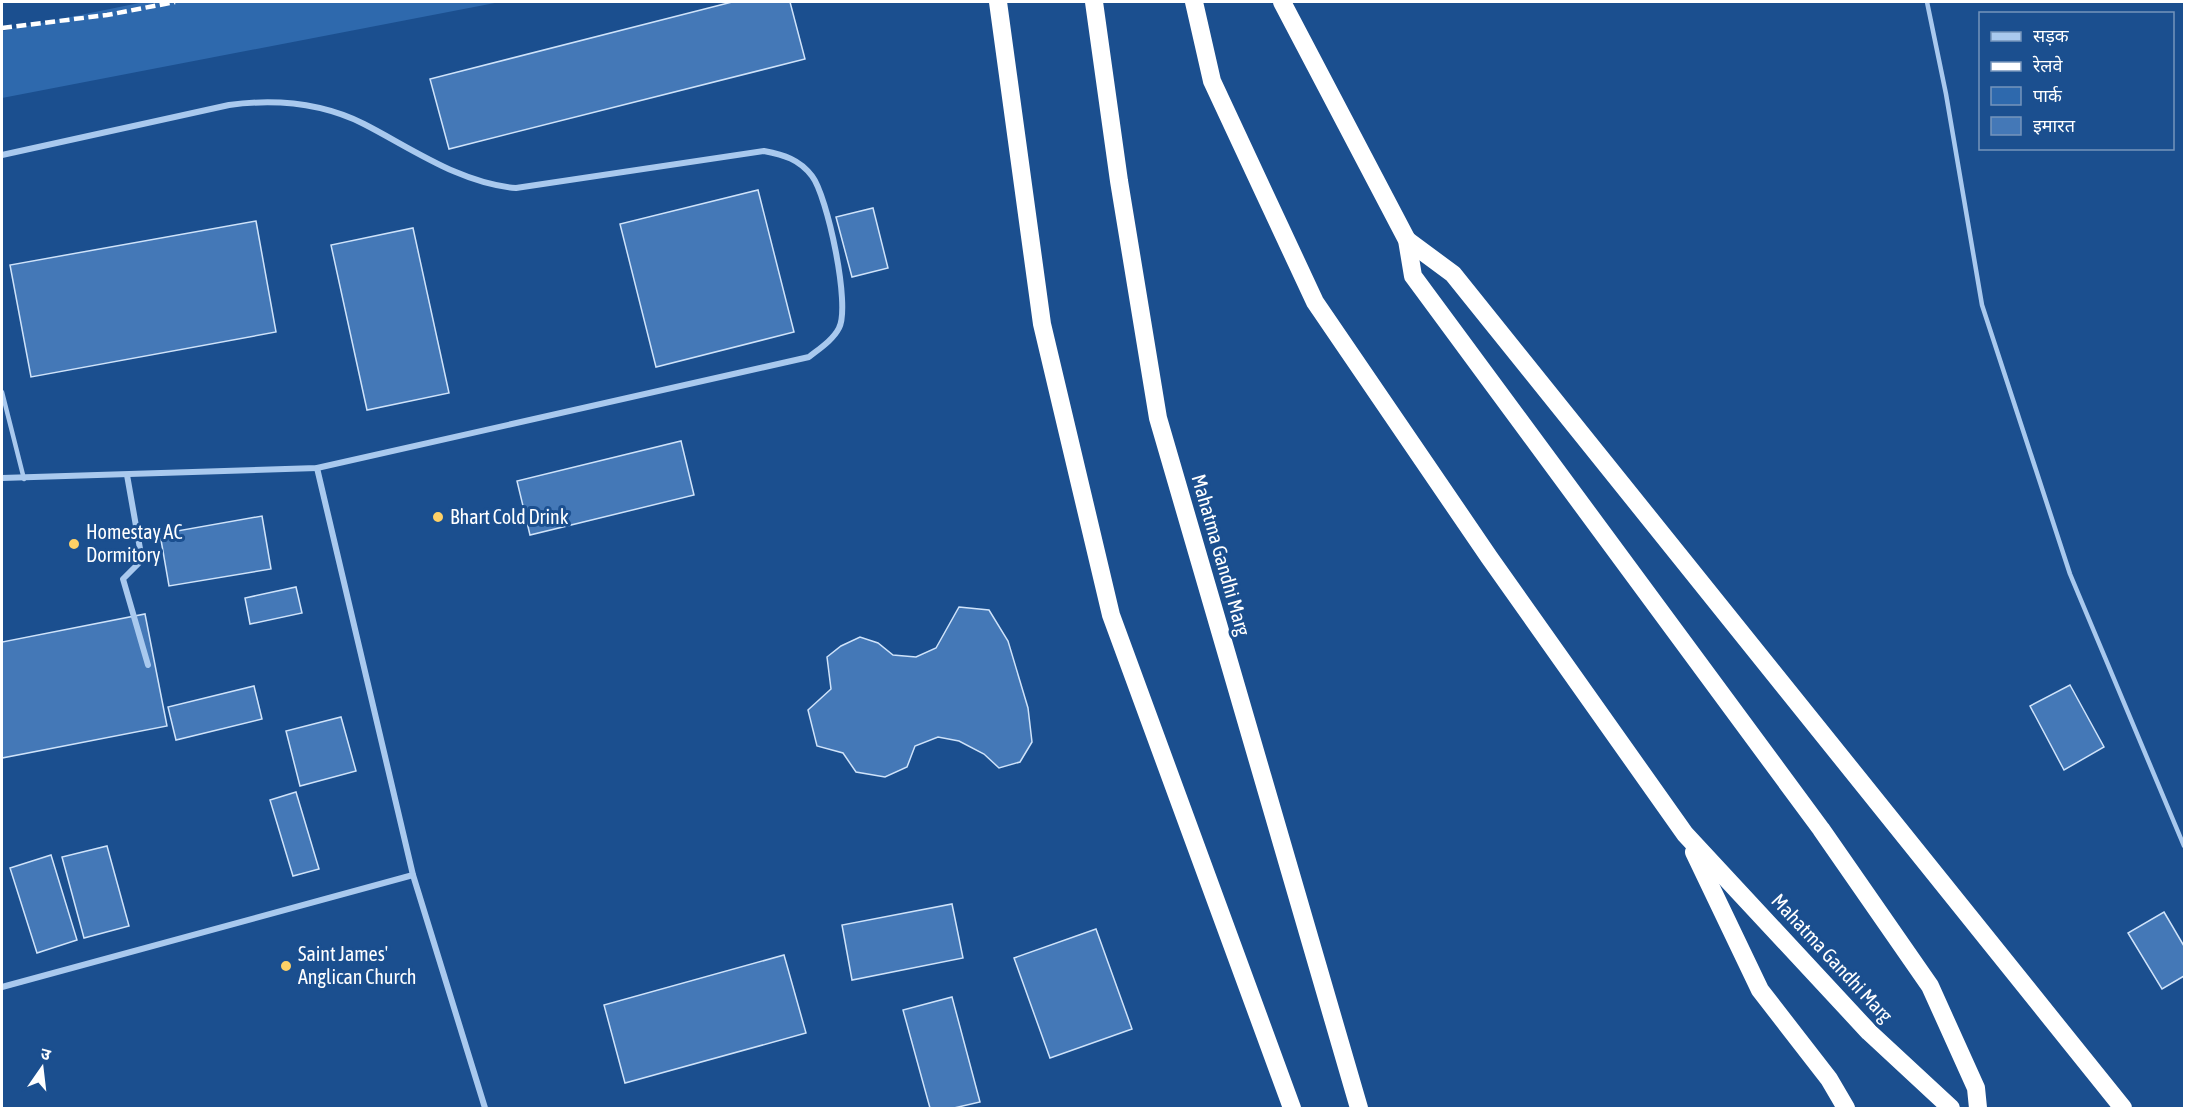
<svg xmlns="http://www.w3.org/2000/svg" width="2186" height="1110" viewBox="0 0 2186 1110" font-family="'Asap Condensed','Noto Sans Devanagari',sans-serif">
<rect width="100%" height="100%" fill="#1b4f8f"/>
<!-- green -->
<polygon fill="#2e69ad" points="144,2 500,2 2,98 2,31"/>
<!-- building -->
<g fill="#4478b7" stroke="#cfe3fa" stroke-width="1.5">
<polygon points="732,2 790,2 805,59 449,149 430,79"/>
<polygon points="758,190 794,332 656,367 620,224"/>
<polygon points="873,208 888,268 852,277 836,217"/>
<polygon points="256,221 276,332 31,377 10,265"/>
<polygon points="413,228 449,393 367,410 331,245"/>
<polygon points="681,441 694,495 530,535 517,481"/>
<polygon points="262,516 271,569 169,586 160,534"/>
<polygon points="296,587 302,613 250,624 245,598"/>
<polygon points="959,607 989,610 1008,641 1028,708 1032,742 1020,762 999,768 984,754 959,741 938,737 915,746 907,767 885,777 856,772 843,753 817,746 808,710 831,689 827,657 841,646 860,637 878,643 893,655 916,657 936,648"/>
<polygon points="145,614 167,726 2,758 2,642"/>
<polygon points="2070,685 2104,747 2064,770 2030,706"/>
<polygon points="254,686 262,719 176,740 168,707"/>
<polygon points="341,717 356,771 300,786 286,731"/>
<polygon points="296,792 319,869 293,876 270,800"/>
<polygon points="107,846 129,926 84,938 62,857"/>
<polygon points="51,855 77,940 37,953 10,868"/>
<polygon points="952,904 963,958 852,980 842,925"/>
<polygon points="2164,912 2184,946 2184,976 2162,989 2128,933"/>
<polygon points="1096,929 1132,1029 1050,1058 1014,958"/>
<polygon points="784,955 806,1033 625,1083 604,1005"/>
<polygon points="952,997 980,1102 954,1108 930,1108 903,1010"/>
</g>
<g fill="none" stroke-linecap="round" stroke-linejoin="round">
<!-- lane -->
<g stroke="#a9c9ee" stroke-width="4.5">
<polyline points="1927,2 1946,94 1982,305 2070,574 2184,846"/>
<polyline points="2,392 24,479"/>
</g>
<!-- street -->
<g stroke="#a9c9ee" stroke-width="6">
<path d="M2,155l227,-50c45,-6 93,-2 135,19 47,24 97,60 152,64l248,-37c20,4 35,8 48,25 15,19 39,130 27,152 -6,12 -20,21 -30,29l-492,111 -315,10"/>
<polyline points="317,468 413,875 485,1108"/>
<polyline points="127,475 142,560 123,579 148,665"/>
<polyline points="2,987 413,875"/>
</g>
<!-- highway -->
<g stroke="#fff" stroke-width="18">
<polyline points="998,2 1042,324 1111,615 1292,1108"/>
<polyline points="1094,2 1119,181 1158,418 1359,1108"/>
<polyline points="1194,2 1212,81 1315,302 1489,557 1685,834 1869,1032 1951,1108"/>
<polyline points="1282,2 1407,240 1413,276 1821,829 1930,986 1976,1088 1978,1108"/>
<polyline points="1407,240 1453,274 2123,1108"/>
<polyline points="1694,852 1760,990 1829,1079 1846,1108"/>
</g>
<!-- rail -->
<polyline stroke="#fff" stroke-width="4.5" stroke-dasharray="10 4.5" stroke-linecap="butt" points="2,28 107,15 175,2"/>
</g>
<!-- markers -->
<g fill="#ffd166" stroke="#1b4f8f" stroke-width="2">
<circle cx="438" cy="517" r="6"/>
<circle cx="74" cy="544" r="6"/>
<circle cx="286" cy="966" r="6"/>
</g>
<g text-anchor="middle" stroke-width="6" stroke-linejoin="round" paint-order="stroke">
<!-- poi labels -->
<g font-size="20" fill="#fff" stroke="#1b4f8f" text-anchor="start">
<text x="450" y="524">Bhart Cold Drink</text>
<text x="86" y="539">Homestay AC<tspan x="86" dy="23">Dormitory</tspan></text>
<text x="298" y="961">Saint James'<tspan x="298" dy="23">Anglican Church</tspan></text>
</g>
<!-- street labels -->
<g font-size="20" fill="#fff" stroke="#1b4f8f">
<text transform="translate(1221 555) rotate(74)" y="7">Mahatma Gandhi Marg</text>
<text transform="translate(1832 958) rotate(47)" y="7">Mahatma Gandhi Marg</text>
</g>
</g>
<!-- border -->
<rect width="2186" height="1110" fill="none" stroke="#ffffff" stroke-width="6"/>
<!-- legend -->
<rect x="1979" y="12" width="195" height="138" fill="#1b4f8f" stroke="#7695bc" stroke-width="1.5"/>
<rect x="1991" y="32" width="30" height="9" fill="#a9c9ee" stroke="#7695bc" stroke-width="1.5"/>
<text x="2033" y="42" font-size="18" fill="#ffffff">सड़क</text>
<rect x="1991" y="62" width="30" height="9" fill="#ffffff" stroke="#7695bc" stroke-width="1.5"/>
<text x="2033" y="72" font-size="18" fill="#ffffff">रेलवे</text>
<rect x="1991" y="87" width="30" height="18" fill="#2e69ad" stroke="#7695bc" stroke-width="1.5"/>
<text x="2033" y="102" font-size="18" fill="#ffffff">पार्क</text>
<rect x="1991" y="117" width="30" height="18" fill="#4478b7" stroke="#7695bc" stroke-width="1.5"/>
<text x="2033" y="132" font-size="18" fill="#ffffff">इमारत</text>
<!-- north arrow -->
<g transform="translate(42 1068) rotate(14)" stroke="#1b4f8f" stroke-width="4.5" paint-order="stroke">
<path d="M0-4.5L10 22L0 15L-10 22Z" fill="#ffffff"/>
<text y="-9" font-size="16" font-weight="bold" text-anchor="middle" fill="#ffffff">उ</text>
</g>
</svg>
